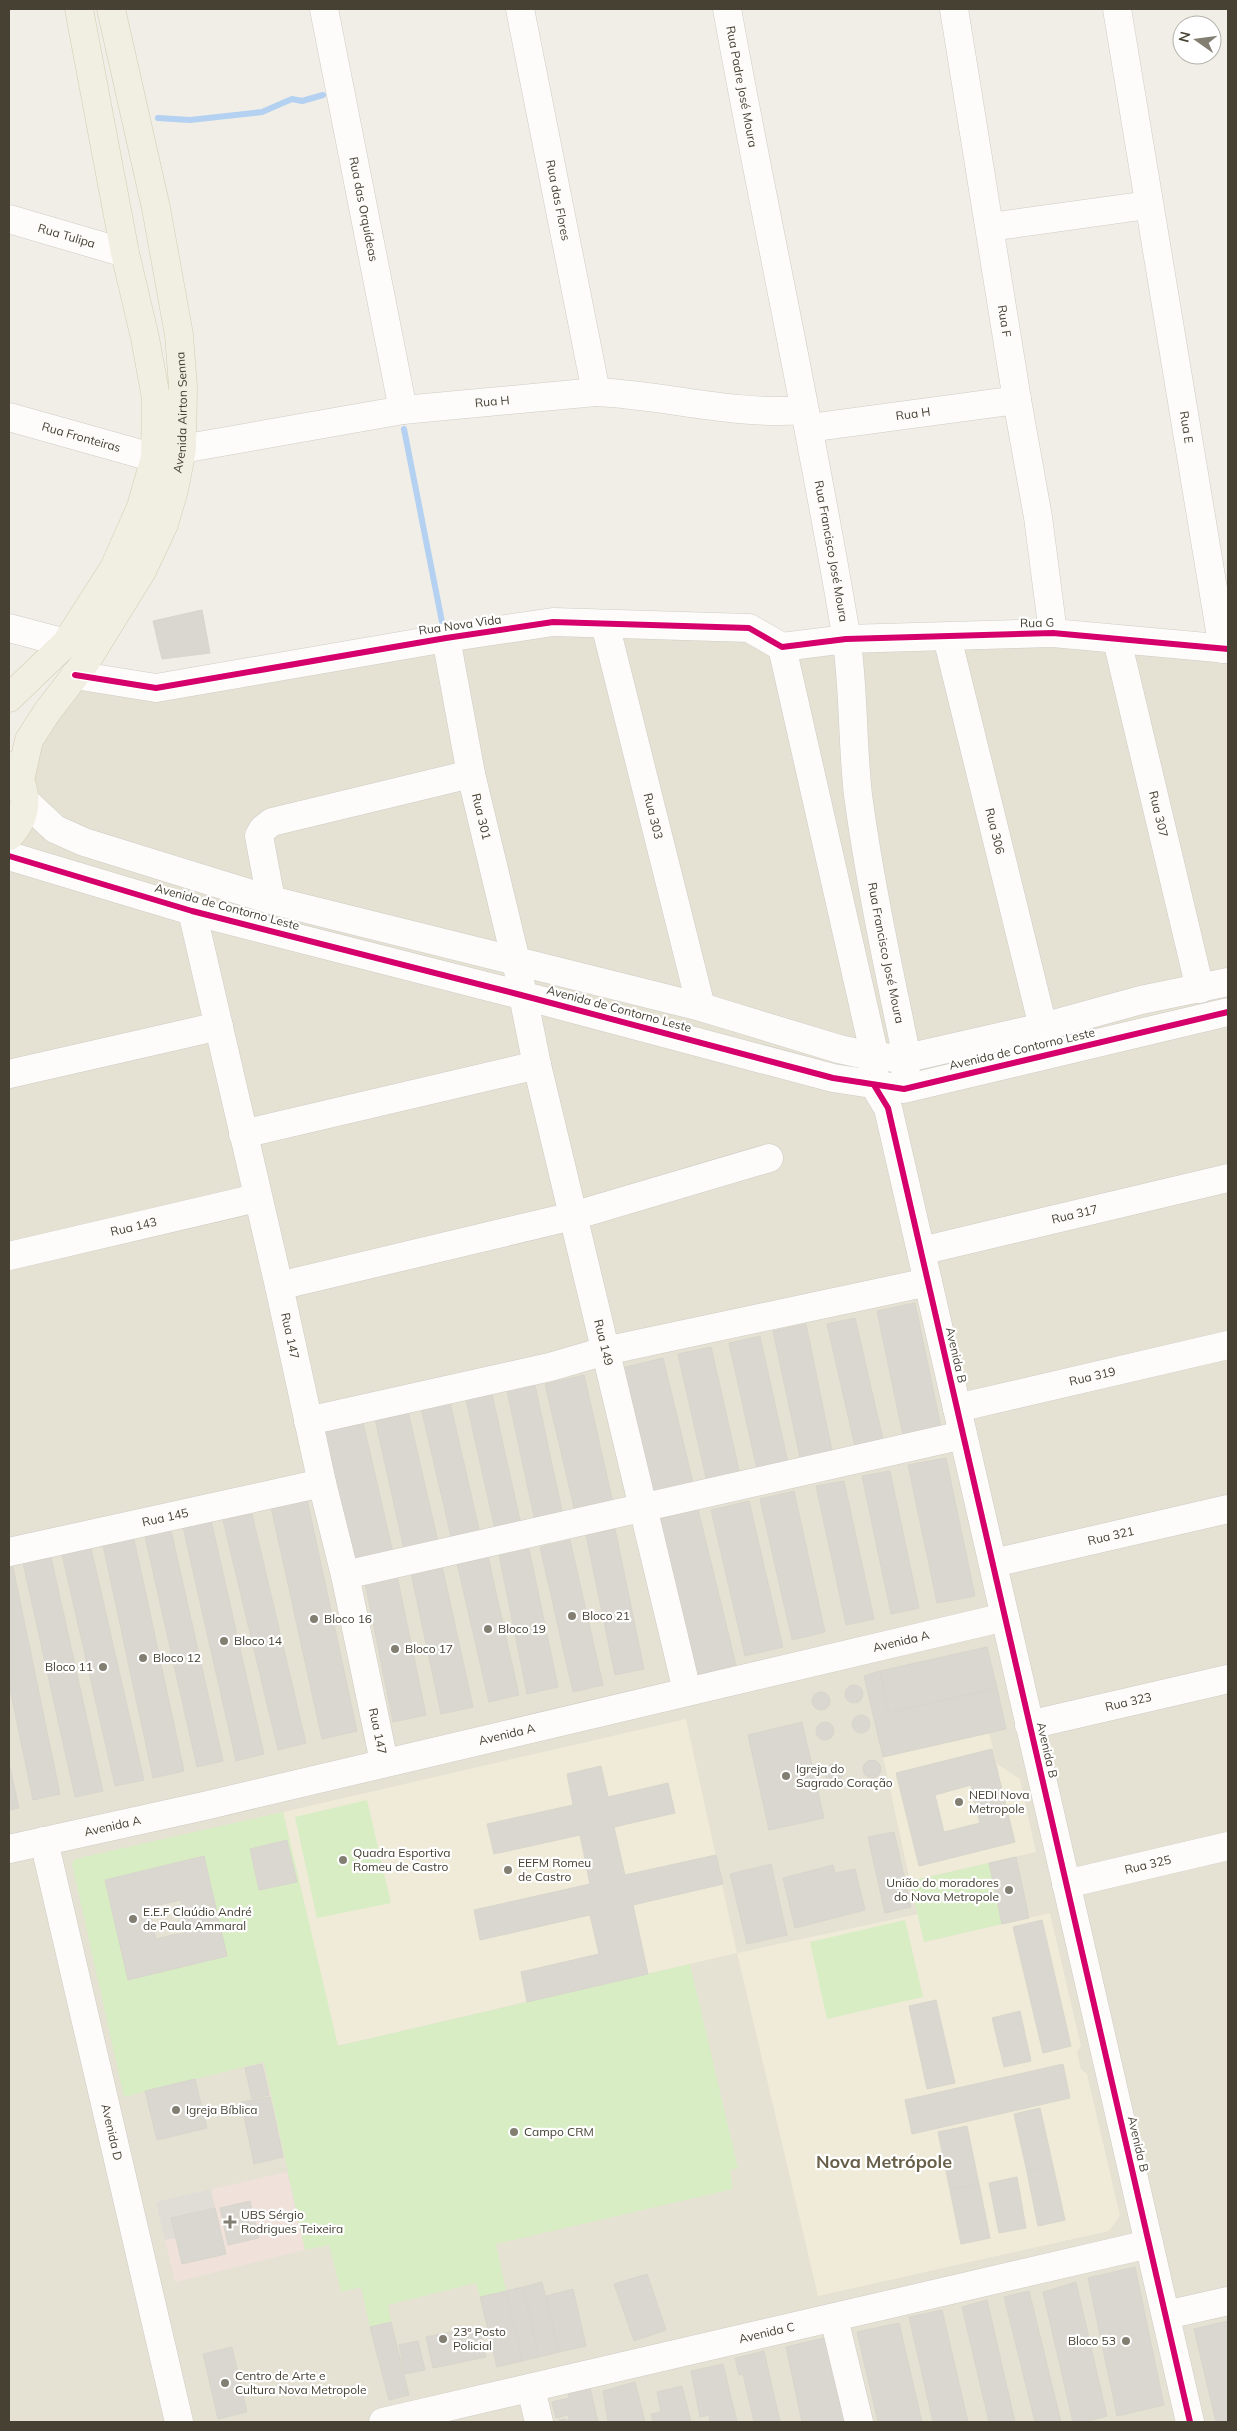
<svg xmlns="http://www.w3.org/2000/svg" width="1237" height="2431" viewBox="0 0 1237 2431" font-family="Mulish,sans-serif">
<rect width="100%" height="100%" fill="#f0eee6"/>
<!-- residential -->
<polygon fill="#e5e1d3" points="665,627 782,647 846,639 1228,649 1228,2422 9,2422 9,766 75,675 156,688 446,638"/>
<!-- education -->
<g fill="#efebd8">
<polygon points="686,1719 737,1953 918,1914 924,1942 1050,1913 1081,2046 1077,2052 1081,2069 1087,2074 1120,2216 1109,2231 818,2296 737,1953 337,2046 283,1812"/>
<polygon points="989,1733 997,1764 1020,1779 1036,1852 910,1881 883,1757"/>
</g>
<!-- medical -->
<polygon fill="#f0e2da" points="287,2172 305,2250 175,2282 156,2202"/>
<!-- green -->
<g fill="#d8edc4" fill-rule="evenodd">
<polygon points="367,1800 391,1903 317,1918 295,1817"/>
<path d="M283,1812l55,234 352,-82 48,204 -8,2 3,19 -237,55 10,47 -26,6 -4,-14 -88,22 3,17 -21,5 -9,-40 -20,5 -12,-47 -24,5 -41,-188 -140,35 -52,-233 3,-5zM287,1840l9,42 -36,8 -10,-41zM204,1856l23,100 -99,23 -23,-99z"/>
<polygon points="989,1863 1002,1924 924,1942 910,1881"/>
<polygon points="905,1920 923,1997 827,2019 810,1942"/>
</g>
<!-- parking -->
<polygon fill="#dfddd6" points="211,2189 215,2208 172,2218 176,2238 165,2240 156,2202"/>
<g fill="none" stroke-linecap="round" stroke-linejoin="round">
<!-- stream -->
<g stroke="#b4d1f1" stroke-width="6">
<polyline points="158,118 190,120 262,112 292,99 302,101 323,95"/>
<polyline points="404,429 444,632"/>
</g>
</g>
<!-- building -->
<g fill="#d9d7cf" stroke="#d8d5cc" fill-rule="evenodd">
<polygon points="202,610 210,653 162,659 153,621"/>
<polygon points="915,1303 942,1432 904,1440 877,1311"/>
<polygon points="855,1318 884,1444 856,1451 827,1324"/>
<polygon points="806,1324 833,1456 801,1462 773,1331"/>
<polygon points="760,1336 789,1467 758,1474 729,1343"/>
<polygon points="711,1347 741,1479 708,1487 678,1354"/>
<polygon points="663,1358 695,1491 655,1500 622,1368"/>
<polygon points="584,1375 614,1507 576,1516 545,1384"/>
<polygon points="535,1385 564,1520 536,1526 507,1391"/>
<polygon points="492,1394 522,1529 496,1534 466,1400"/>
<polygon points="450,1402 481,1538 453,1545 421,1408"/>
<polygon points="408,1411 439,1546 405,1554 375,1419"/>
<polygon points="363,1422 394,1557 356,1566 324,1431"/>
<polygon points="946,1458 975,1596 937,1603 908,1465"/>
<polygon points="890,1471 919,1608 891,1614 862,1476"/>
<polygon points="844,1481 874,1619 846,1625 816,1486"/>
<polygon points="794,1491 825,1632 792,1640 760,1499"/>
<polygon points="307,1499 357,1731 322,1739 271,1507"/>
<polygon points="749,1501 783,1647 745,1656 711,1510"/>
<polygon points="698,1509 736,1665 696,1675 658,1519"/>
<polygon points="252,1514 306,1743 278,1750 223,1520"/>
<polygon points="211,1520 264,1754 236,1761 183,1527"/>
<polygon points="170,1526 223,1761 197,1767 144,1532"/>
<polygon points="615,1529 644,1669 615,1675 586,1535"/>
<polygon points="134,1539 184,1771 153,1778 103,1545"/>
<polygon points="570,1540 603,1685 573,1692 540,1547"/>
<polygon points="91,1548 144,1780 115,1786 62,1554"/>
<polygon points="529,1549 558,1687 527,1694 499,1555"/>
<polygon points="488,1556 519,1695 489,1702 457,1563"/>
<polygon points="51,1557 103,1791 75,1797 23,1563"/>
<polygon points="442,1566 473,1707 441,1714 411,1573"/>
<polygon points="13,1567 60,1794 33,1800 9,1684 9,1568"/>
<polygon points="397,1576 426,1715 393,1722 365,1583"/>
<polygon points="987,1647 997,1688 889,1713 880,1671"/>
<polygon points="880,1671 889,1713 997,1688 1006,1729 883,1757 864,1676"/>
<circle cx="854" cy="1694" r="9"/>
<circle cx="821" cy="1701" r="9"/>
<circle cx="861" cy="1724" r="9"/>
<polygon points="802,1722 824,1818 769,1830 748,1735"/>
<circle cx="825" cy="1731" r="9"/>
<path d="M992,1749l23,93 -96,24 -23,-93zM971,1785l9,38 -36,9 -9,-37z"/>
<circle cx="872" cy="1769" r="9"/>
<polygon points="9,1763 19,1808 9,1810"/>
<circle cx="834" cy="1773" r="9"/>
<polygon points="601,1766 608,1797 668,1783 675,1813 614,1827 625,1875 716,1855 723,1884 633,1905 648,1974 527,2002 521,1972 599,1954 590,1915 480,1940 474,1910 590,1884 580,1835 494,1854 487,1824 573,1805 567,1774"/>
<polygon points="894,1832 911,1907 885,1913 868,1837"/>
<polygon points="287,1840 297,1882 259,1890 250,1849"/>
<path d="M204,1856l23,100 -99,24 -23,-100zM181,1900l6,32 -31,7 -7,-32z"/>
<polygon points="1016,1857 1029,1918 1002,1924 989,1863"/>
<polygon points="771,1864 787,1935 747,1944 730,1874"/>
<polygon points="833,1865 835,1873 855,1869 865,1910 795,1928 783,1878"/>
<polygon points="1042,1920 1071,2046 1043,2053 1013,1927"/>
<polygon points="936,2000 955,2083 927,2089 909,2006"/>
<polygon points="1020,2011 1031,2061 1004,2067 992,2018"/>
<polygon points="262,2064 269,2095 252,2099 245,2068"/>
<polygon points="1063,2064 1070,2098 912,2134 905,2100"/>
<polygon points="195,2079 207,2128 157,2140 145,2091"/>
<polygon points="270,2097 283,2157 254,2164 241,2102"/>
<polygon points="1040,2108 1053,2166 1027,2172 1014,2114"/>
<polygon points="967,2126 979,2184 950,2190 938,2132"/>
<polygon points="1053,2166 1065,2220 1038,2226 1027,2172"/>
<polygon points="1017,2177 1026,2228 999,2233 989,2183"/>
<polygon points="979,2184 990,2238 961,2244 950,2190"/>
<polygon points="250,2201 259,2238 228,2245 220,2208"/>
<polygon points="215,2208 226,2254 182,2264 171,2218"/>
<polygon points="1135,2267 1164,2405 1117,2416 1088,2278"/>
<polygon points="647,2274 666,2330 634,2341 614,2284"/>
<polygon points="542,2282 559,2352 539,2357 523,2287"/>
<polygon points="1076,2282 1107,2416 1086,2422 1073,2422 1043,2292"/>
<polygon points="523,2287 539,2357 522,2361 506,2291"/>
<polygon points="573,2289 586,2346 559,2352 546,2296"/>
<polygon points="506,2291 522,2361 497,2367 480,2297"/>
<polygon points="1029,2291 1061,2422 1035,2422 1004,2297"/>
<polygon points="987,2300 1015,2422 989,2422 962,2307"/>
<polygon points="942,2310 968,2422 933,2422 909,2317"/>
<polygon points="1228,2321 1228,2422 1216,2422 1194,2329"/>
<polygon points="391,2322 409,2395 389,2400 370,2327"/>
<polygon points="899,2323 922,2422 878,2422 857,2332"/>
<polygon points="479,2326 486,2357 433,2368 426,2337"/>
<polygon points="824,2338 834,2372 831,2373 832,2376 836,2375 846,2422 802,2422 786,2347"/>
<polygon points="418,2341 425,2370 405,2374 399,2345"/>
<polygon points="232,2347 247,2412 218,2419 203,2354"/>
<polygon points="764,2351 780,2422 754,2422 743,2374 739,2375 735,2358"/>
<polygon points="723,2364 737,2422 710,2422 709,2415 700,2417 691,2371"/>
<polygon points="635,2382 645,2422 608,2422 603,2391"/>
<polygon points="682,2386 691,2422 653,2422 651,2414 661,2412 657,2392"/>
<polygon points="590,2388 598,2422 559,2422 559,2420 566,2419 566,2421 569,2420 568,2415 556,2418 552,2402 569,2398 568,2393"/>
</g>
<g fill="none" stroke-linecap="round" stroke-linejoin="round">
<defs>
<g id="minor">
<path id="s1" d="M324,9l79,401"/>
<path id="s2" d="M520,9l76,383"/>
<path id="s3" d="M727,9c38,209 84,416 119,626 8,53 6,107 12,160 12,89 31,176 49,263l-2,17"/>
<path id="s4" d="M954,9l63,391 21,117 15,116"/>
<path id="s5" d="M1117,9l106,640"/>
<path id="s6" d="M9,219l116,34"/>
<polyline points="990,227 1148,205"/>
<path id="s7" d="M9,417l146,41"/>
<path id="s8" d="M809,428l208,-28"/>
<path id="s9" d="M182,449l221,-39 193,-18c69,3 139,24 208,18"/>
<path id="s10" d="M605,624l96,383"/>
<polyline points="9,628 66,643"/>
<path id="s11" d="M947,637l96,390"/>
<path id="s12" d="M446,638l25,136 45,187 21,104 150,626"/>
<path id="s13" d="M1117,640l83,349"/>
<polyline points="782,647 875,1057 874,1074"/>
<polyline points="75,675 156,688 446,638 553,622 749,628 782,647 846,639 1053,633 1228,649"/>
<polyline points="25,801 55,829 84,842 271,900 701,1007 839,1049 875,1057 907,1058 1043,1027 1141,1000 1228,982"/>
<polyline points="9,856 192,911 521,995 833,1078 904,1089 1228,1012"/>
<polyline points="271,900 259,836 263,829 272,822 471,774"/>
<path id="s14" d="M192,911l87,375 43,197 23,92 39,187"/>
<polyline points="9,1074 219,1026"/>
<polyline points="874,1085 888,1108 1190,2422"/>
<polyline points="243,1134 537,1065"/>
<path id="s15" d="M921,1251l307,-73"/>
<path id="s16" d="M9,1256l248,-58"/>
<polyline points="279,1286 573,1216 769,1158"/>
<path id="s17" d="M957,1408l271,-63"/>
<polyline points="308,1421 550,1367 605,1351 928,1282"/>
<path id="s18" d="M9,1552l313,-69"/>
<path id="s19" d="M994,1563l234,-54"/>
<polyline points="345,1575 963,1435"/>
<path id="s20" d="M1029,1725l199,-46"/>
<path id="s21" d="M44,1841l135,581"/>
<path id="s22" d="M9,1849l195,-43 801,-189"/>
<path id="s23" d="M1066,1884l162,-38"/>
<polyline points="1166,2315 1228,2301"/>
<polyline points="834,2318 859,2422"/>
<polyline points="531,2389 539,2422"/>
<path id="s24" d="M383,2422l766,-178"/>
</g>
<g id="major">
<polyline points="9,698 66,643 114,568 141,507 155,458 156,398 145,338 125,253 79,9"/>
<path d="M9,766c21,21 20,50 0,70"/>
<path id="s25" d="M20,780l9,-40 18,-28 40,-52 55,-89 22,-47 10,-34 8,-41 1,-62 -4,-52 -23,-127 -45,-199"/>
</g>
</defs>
<!-- minor casing -->
<use href="#minor" stroke="#ceccc4" stroke-width="29"/>
<!-- major casing -->
<use href="#major" stroke="#d4ceb2" stroke-width="29"/>
<!-- minor -->
<use href="#minor" stroke="#fdfcfb" stroke-width="28"/>
<!-- major -->
<use href="#major" stroke="#f1eee2" stroke-width="28"/>
<defs>
<g id="cycleway">
<polyline points="75,675 156,688 446,638 553,622 749,628 782,647 846,639 1053,633 1228,649"/>
<polyline points="9,856 192,911 521,995 833,1078 904,1089 1228,1012"/>
<polyline points="874,1085 888,1108 1190,2422"/>
</g>
</defs>
<!-- cycleway casing -->
<use href="#cycleway" stroke="#fff" stroke-width="9"/>
<!-- cycleway -->
<use href="#cycleway" stroke="#d6006c" stroke-width="6"/>
</g>
<!-- markers -->
<g fill="#827e72" stroke="#fff" stroke-width="2">
<circle cx="572" cy="1616" r="5"/>
<circle cx="314" cy="1619" r="5"/>
<circle cx="488" cy="1629" r="5"/>
<circle cx="224" cy="1641" r="5"/>
<circle cx="395" cy="1649" r="5"/>
<circle cx="143" cy="1658" r="5"/>
<circle cx="103" cy="1667" r="5"/>
<circle cx="786" cy="1776" r="5"/>
<circle cx="959" cy="1802" r="5"/>
<circle cx="343" cy="1860" r="5"/>
<circle cx="508" cy="1870" r="5"/>
<circle cx="1009" cy="1890" r="5"/>
<circle cx="133" cy="1919" r="5"/>
<circle cx="176" cy="2110" r="5"/>
<circle cx="514" cy="2132" r="5"/>
<path d="M227.5 2214.5h5v5h5v5h-5v5h-5v-5h-5v-5h5z"/>
<circle cx="443" cy="2339" r="5"/>
<circle cx="1126" cy="2341" r="5"/>
<circle cx="225" cy="2383" r="5"/>
</g>
<g text-anchor="middle" stroke-width="4.5" stroke-linejoin="round" paint-order="stroke">
<!-- street labels -->
<g font-size="12" fill="#464133" stroke="#fff">
<text dy="4" stroke="none"><textPath href="#s3" startOffset="79">Rua Padre José Moura</textPath></text>
<text dy="4" stroke="none"><textPath href="#s2" startOffset="195">Rua das Flores</textPath></text>
<text dy="4" stroke="none"><textPath href="#s1" startOffset="204">Rua das Orquídeas</textPath></text>
<text dy="4" stroke="none"><textPath href="#s6" startOffset="60">Rua Tulipa</textPath></text>
<text dy="4" stroke="none"><textPath href="#s4" startOffset="316">Rua F</textPath></text>
<text dy="4" stroke="none"><textPath href="#s9" startOffset="314">Rua H</textPath></text>
<text dy="4" stroke="none"><textPath href="#s25" startOffset="410">Avenida Airton Senna</textPath></text>
<text dy="4" stroke="none"><textPath href="#s8" startOffset="105">Rua H</textPath></text>
<text dy="4" stroke="none"><textPath href="#s5" startOffset="424">Rua E</textPath></text>
<text dy="4" stroke="none"><textPath href="#s7" startOffset="75">Rua Fronteiras</textPath></text>
<text dy="4" stroke="none"><textPath href="#s3" startOffset="552">Rua Francisco José Moura</textPath></text>
<text transform="translate(1037 623) rotate(-1)" y="4">Rua G</text>
<text transform="translate(460 625) rotate(-8)" y="4">Rua Nova Vida</text>
<text dy="4" stroke="none"><textPath href="#s13" startOffset="179">Rua 307</textPath></text>
<text dy="4" stroke="none"><textPath href="#s10" startOffset="198">Rua 303</textPath></text>
<text dy="4" stroke="none"><textPath href="#s12" startOffset="182">Rua 301</textPath></text>
<text dy="4" stroke="none"><textPath href="#s11" startOffset="200">Rua 306</textPath></text>
<text transform="translate(227 907) rotate(15)" y="4">Avenida de Contorno Leste</text>
<text dy="4" stroke="none"><textPath href="#s3" startOffset="958">Rua Francisco José Moura</textPath></text>
<text transform="translate(619 1009) rotate(15)" y="4">Avenida de Contorno Leste</text>
<text transform="translate(1022 1049) rotate(-13)" y="4">Avenida de Contorno Leste</text>
<text dy="4" stroke="none"><textPath href="#s15" startOffset="158">Rua 317</textPath></text>
<text dy="4" stroke="none"><textPath href="#s16" startOffset="128">Rua 143</textPath></text>
<text dy="4" stroke="none"><textPath href="#s14" startOffset="436">Rua 147</textPath></text>
<text dy="4" stroke="none"><textPath href="#s12" startOffset="722">Rua 149</textPath></text>
<text transform="translate(956 1355) rotate(77)" y="4">Avenida B</text>
<text dy="4" stroke="none"><textPath href="#s17" startOffset="139">Rua 319</textPath></text>
<text dy="4" stroke="none"><textPath href="#s18" startOffset="160">Rua 145</textPath></text>
<text dy="4" stroke="none"><textPath href="#s19" startOffset="120">Rua 321</textPath></text>
<text dy="4" stroke="none"><textPath href="#s22" startOffset="916">Avenida A</textPath></text>
<text dy="4" stroke="none"><textPath href="#s20" startOffset="102">Rua 323</textPath></text>
<text dy="4" stroke="none"><textPath href="#s14" startOffset="841">Rua 147</textPath></text>
<text dy="4" stroke="none"><textPath href="#s22" startOffset="511">Avenida A</textPath></text>
<text transform="translate(1047 1750) rotate(77)" y="4">Avenida B</text>
<text dy="4" stroke="none"><textPath href="#s22" startOffset="106">Avenida A</textPath></text>
<text dy="4" stroke="none"><textPath href="#s23" startOffset="84">Rua 325</textPath></text>
<text dy="4" stroke="none"><textPath href="#s21" startOffset="299">Avenida D</textPath></text>
<text transform="translate(1138 2144) rotate(77)" y="4">Avenida B</text>
<text dy="4" stroke="none"><textPath href="#s24" startOffset="394">Avenida C</textPath></text>
</g>
<!-- poi labels -->
<g font-size="12" fill="#464133" stroke="#fff" text-anchor="start">
<text x="582" y="1620">Bloco 21</text>
<text x="324" y="1623">Bloco 16</text>
<text x="498" y="1633">Bloco 19</text>
<text x="234" y="1645">Bloco 14</text>
<text x="405" y="1653">Bloco 17</text>
<text x="153" y="1662">Bloco 12</text>
<text x="93" y="1671" text-anchor="end">Bloco 11</text>
<text x="796" y="1773">Igreja do<tspan x="796" dy="14">Sagrado Coração</tspan></text>
<text x="969" y="1799">NEDI Nova<tspan x="969" dy="14">Metropole</tspan></text>
<text x="353" y="1857">Quadra Esportiva<tspan x="353" dy="14">Romeu de Castro</tspan></text>
<text x="518" y="1867">EEFM Romeu<tspan x="518" dy="14">de Castro</tspan></text>
<text x="999" y="1887" text-anchor="end">União do moradores<tspan x="999" dy="14">do Nova Metropole</tspan></text>
<text x="143" y="1916">E.E.F Claúdio André<tspan x="143" dy="14">de Paula Ammaral</tspan></text>
<text x="186" y="2114">Igreja Bíblica</text>
<text x="524" y="2136">Campo CRM</text>
<text x="241" y="2219">UBS Sérgio<tspan x="241" dy="14">Rodrigues Teixeira</tspan></text>
<text x="453" y="2336">23º Posto<tspan x="453" dy="14">Policial</tspan></text>
<text x="1116" y="2345" text-anchor="end">Bloco 53</text>
<text x="235" y="2380">Centro de Arte e<tspan x="235" dy="14">Cultura Nova Metropole</tspan></text>
</g>
<!-- district labels -->
<g font-size="18" font-weight="bold" fill="#696049" stroke="#fff">
<text x="884" y="2168">Nova Metrópole</text>
</g>
</g>
<!-- border -->
<rect width="1237" height="2431" fill="none" stroke="#464133" stroke-width="20"/>
<!-- north arrow -->
<g transform="translate(1197 40) rotate(284)"><circle r="24" fill="#ffffff" stroke="#b5b3ad"/>
<path d="M0-4L9 19L0 12L-9 19Z" fill="#827e72"/>
<text y="-8" font-size="14" font-weight="bold" text-anchor="middle" fill="#464133">N</text>
</g>
</svg>
